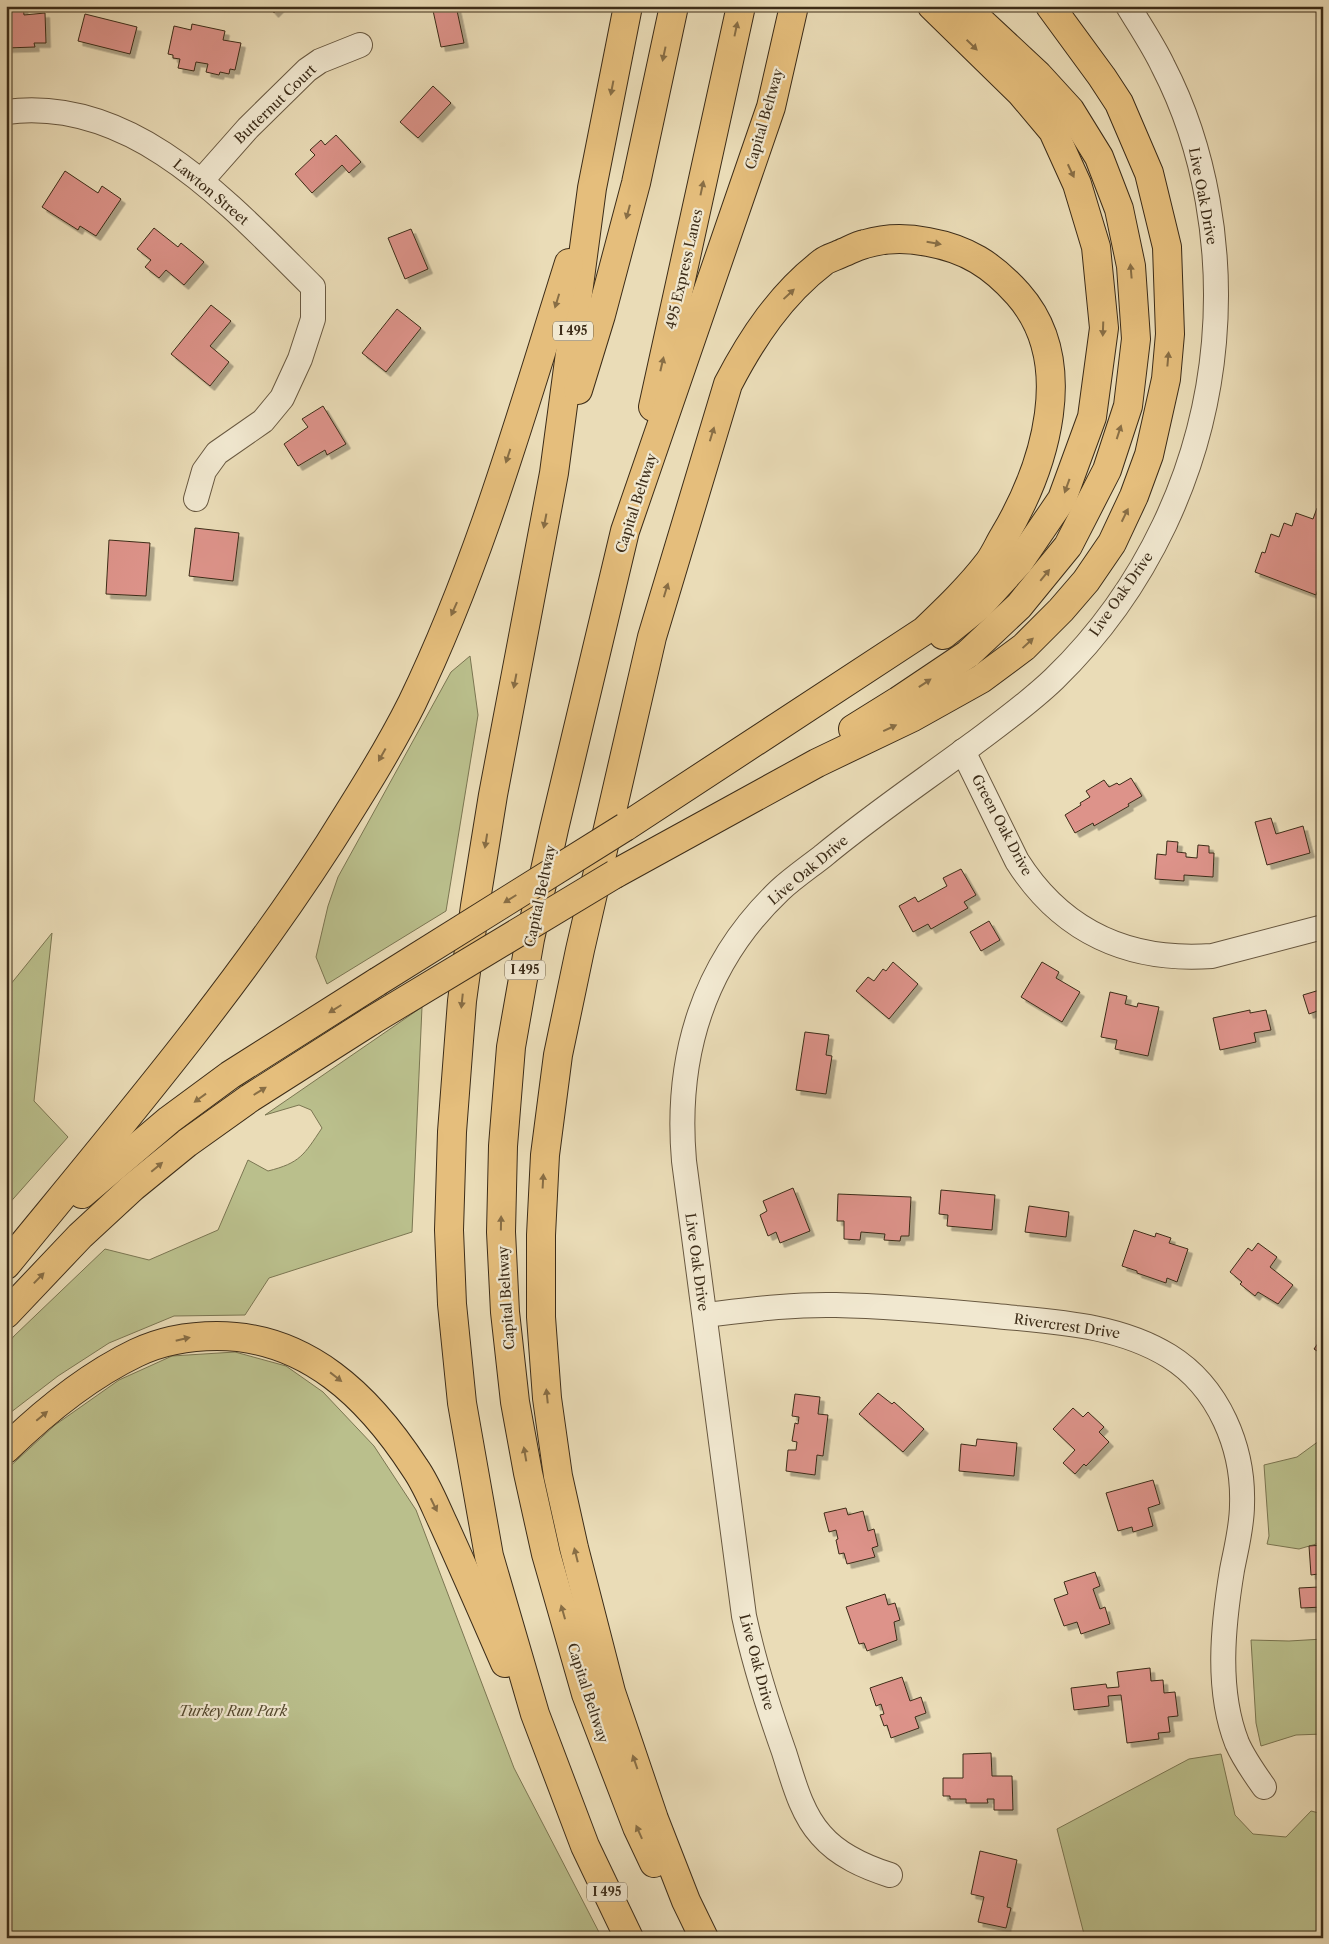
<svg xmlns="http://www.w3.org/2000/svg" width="1329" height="1944" viewBox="0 0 1329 1944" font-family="'Libre Caslon Text',serif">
<defs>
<filter id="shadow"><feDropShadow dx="4.5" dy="4.5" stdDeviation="0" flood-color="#0004"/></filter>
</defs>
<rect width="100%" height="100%" fill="#eadcb7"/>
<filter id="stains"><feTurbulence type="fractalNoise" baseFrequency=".004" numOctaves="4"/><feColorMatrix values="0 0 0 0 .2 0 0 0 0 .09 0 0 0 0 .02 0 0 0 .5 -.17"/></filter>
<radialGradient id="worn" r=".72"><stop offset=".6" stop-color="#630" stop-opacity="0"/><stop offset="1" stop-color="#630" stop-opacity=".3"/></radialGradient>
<!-- green -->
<g fill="#babf8c" stroke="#7b7652">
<polygon points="470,656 478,715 446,911 327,984 316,957 328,906 338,877 451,672"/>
<polygon points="52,933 34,1101 68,1137 6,1207 6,990"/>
<path d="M422,1007l-10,225 -143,46 -24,37 -71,1 -65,27 -51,33 -52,40v-70l8,-10 91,-87 44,11 69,-30 30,-70 20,11c32,-8 36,-16 54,-43l-11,-18 -12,-5 -34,10z"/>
<polygon points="235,1352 286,1366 323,1392 374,1446 416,1510 514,1768 602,1938 6,1938 6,1470 55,1425 119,1380 172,1356"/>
<polygon points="1323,1438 1323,1542 1299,1549 1267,1544 1269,1536 1264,1465 1297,1457"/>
<polygon points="1323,1639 1323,1734 1296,1735 1261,1746 1256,1723 1251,1640 1289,1641"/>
<polygon points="1221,1754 1235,1815 1253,1834 1286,1837 1311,1811 1323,1814 1323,1938 1085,1938 1057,1829 1189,1759"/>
</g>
<!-- building -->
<g fill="#dd938a" stroke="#3c2c18" filter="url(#shadow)">
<polygon points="7,6 23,6 24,15 45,13 46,43 34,43 35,47 6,48"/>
<polygon points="268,6 281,6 274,13"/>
<polygon points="432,6 456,6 464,43 441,47"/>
<polygon points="85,14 137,27 130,54 78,41"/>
<polygon points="192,24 225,31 223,40 241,43 235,70 230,69 229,74 220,72 219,75 206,72 208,64 196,62 194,71 178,68 180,59 173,58 173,55 168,54 174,26 191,30"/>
<polygon points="433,86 451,103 418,138 400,122"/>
<polygon points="336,135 361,162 349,173 342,165 312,193 295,174 315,155 310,150 321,140 325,145"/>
<polygon points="65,171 98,193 102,186 121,199 96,236 80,226 78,230 42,207"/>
<polygon points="154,228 178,247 181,243 204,262 184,285 166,270 159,278 145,267 151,260 137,249"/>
<polygon points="411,229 428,269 405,279 388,238"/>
<polygon points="211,305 231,321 210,346 229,362 210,386 171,354"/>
<polygon points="397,309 421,328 386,372 362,353"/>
<polygon points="323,406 346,444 327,455 325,450 298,466 284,444 308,427 302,419"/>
<polygon points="1317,508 1323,511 1323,584 1320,583 1316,595 1255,572 1262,552 1265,553 1271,534 1279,537 1284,523 1292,526 1296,513 1313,519"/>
<polygon points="195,528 239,533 233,581 189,576"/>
<polygon points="109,540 150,543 146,596 106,594"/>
<polygon points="1131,778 1142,796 1128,804 1129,806 1094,826 1093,823 1075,833 1065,815 1081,805 1080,803 1090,797 1086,791 1104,780 1109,787 1117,783 1119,785"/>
<polygon points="1271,818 1276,834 1303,826 1310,853 1267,865 1255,822"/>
<polygon points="1167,841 1178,842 1177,852 1186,853 1186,857 1197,858 1198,845 1209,846 1209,853 1214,853 1213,877 1184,875 1184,881 1155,879 1157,854 1166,855"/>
<polygon points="961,869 976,895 964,902 968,908 931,929 928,924 913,932 899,906 915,897 918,902 947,886 943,878"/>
<polygon points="989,921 1000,940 981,951 970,932"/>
<polygon points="893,962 918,984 889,1019 856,991 868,977 874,981 883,969 886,971"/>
<polygon points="1042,962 1059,972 1056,978 1080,992 1062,1022 1021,997"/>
<polygon points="1323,989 1323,1009 1309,1014 1303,995"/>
<polygon points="1110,992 1127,996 1125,1004 1137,1007 1138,1003 1159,1007 1148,1056 1115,1049 1117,1040 1101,1037"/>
<polygon points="1250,1010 1250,1013 1266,1010 1271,1030 1254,1033 1256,1042 1220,1050 1213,1018"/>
<polygon points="805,1032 829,1035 826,1055 832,1056 826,1094 796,1090"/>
<polygon points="793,1188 810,1231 780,1243 776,1232 768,1236 760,1215 767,1211 763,1201"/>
<polygon points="941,1190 995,1195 992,1230 947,1226 948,1215 939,1214"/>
<polygon points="838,1194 911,1197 909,1236 901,1236 900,1241 884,1240 885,1234 861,1232 860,1240 844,1239 844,1221 837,1221"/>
<polygon points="1029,1206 1069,1212 1066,1237 1025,1232"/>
<polygon points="1134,1230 1155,1237 1156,1233 1171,1238 1169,1243 1188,1249 1177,1282 1167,1278 1166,1283 1137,1273 1137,1271 1122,1266"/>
<polygon points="1258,1243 1277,1257 1270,1267 1293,1285 1278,1304 1258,1292 1255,1296 1240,1284 1242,1282 1230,1272 1248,1248 1252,1251"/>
<polygon points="1323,1336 1323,1355 1314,1349"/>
<polygon points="878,1393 892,1404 894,1402 924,1429 903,1452 859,1414"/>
<polygon points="795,1394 820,1397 818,1414 828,1415 823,1456 817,1455 815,1475 786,1471 788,1450 796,1450 797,1442 792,1441 795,1423 798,1424 799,1417 792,1416"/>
<polygon points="1073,1408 1083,1417 1088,1412 1104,1427 1099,1432 1109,1442 1086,1466 1084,1464 1075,1474 1063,1463 1075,1450 1053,1429"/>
<polygon points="977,1439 1017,1443 1014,1476 959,1471 961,1444 976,1446"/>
<polygon points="1153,1480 1160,1504 1148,1508 1153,1526 1133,1532 1132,1527 1118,1531 1106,1493"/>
<polygon points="846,1508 848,1515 863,1511 868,1531 874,1529 878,1546 872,1548 875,1557 847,1564 844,1553 839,1554 836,1540 838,1539 836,1530 829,1532 824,1513"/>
<polygon points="1323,1545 1323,1607 1301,1608 1299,1588 1319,1587 1318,1574 1311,1575 1309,1546"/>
<polygon points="1095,1572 1100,1586 1093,1589 1100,1609 1105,1607 1110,1624 1081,1634 1077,1622 1064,1626 1054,1599 1068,1594 1064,1582"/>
<polygon points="885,1594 888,1605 895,1603 900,1620 894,1622 897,1640 867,1651 864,1643 859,1644 846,1607"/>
<polygon points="1150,1668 1151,1681 1163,1680 1164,1693 1175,1692 1178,1716 1168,1717 1170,1732 1158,1733 1159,1739 1127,1743 1121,1695 1108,1696 1109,1706 1074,1710 1071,1688 1106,1684 1107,1688 1119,1687 1117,1672"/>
<polygon points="902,1677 910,1701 921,1697 926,1713 915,1717 919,1728 891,1738 887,1725 884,1726 880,1715 884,1714 881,1704 876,1706 870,1688"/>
<polygon points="991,1753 992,1776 1012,1776 1013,1810 994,1810 994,1799 987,1799 988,1803 966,1803 966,1799 950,1799 950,1796 943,1796 943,1778 963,1778 963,1754"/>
<polygon points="980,1851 1017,1860 1007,1907 1011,1908 1006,1928 978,1922 984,1897 971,1894"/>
</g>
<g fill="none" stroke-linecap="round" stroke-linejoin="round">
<defs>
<g id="minor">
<path d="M6,112c128,-17 225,94 307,175v32l-13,40 -18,39 -19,23 -46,32 -13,18 -8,28"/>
<polyline points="202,180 248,128 307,70 320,61 360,45"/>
<path d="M963,751l54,110c45,71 112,101 195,95l111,-29"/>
<path d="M705,1315c43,-5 87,-11 131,-10 53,1 107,6 160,11 58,6 121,8 173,40 50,31 75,92 73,149 0,22 -6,44 -10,65 -9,55 -16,120 5,173 7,16 17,30 27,44"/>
<path d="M890,1875c-25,-8 -51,-19 -69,-40 -20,-22 -28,-55 -37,-83 -16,-45 -30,-89 -40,-136l-60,-455c-9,-104 19,-198 96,-271 13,-12 29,-23 43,-34 48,-40 100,-75 150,-112 28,-21 56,-41 81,-65 92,-89 149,-210 160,-337 8,-93 -8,-193 -51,-276 -10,-21 -23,-40 -35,-60"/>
</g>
<g id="highway">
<polyline points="628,6 592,188 554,473 493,795 475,906 462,1001 452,1132 449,1230 452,1304 462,1403 489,1556 535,1714 585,1846 629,1938"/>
<polyline points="932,6 1021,93 1053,131 1077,184 1096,247 1104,328 1092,417 1062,499 1019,562 979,606 943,635"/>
<polyline points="578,390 601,315 636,183 674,6"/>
<polyline points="653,407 741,6"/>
<polyline points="853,729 898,701 968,654 1019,606 1068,546 1107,470 1128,406 1136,339 1131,266 1119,209 1099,157 1070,110 1038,75 964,6"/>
<path d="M625,827l299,-196c23,-22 46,-44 65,-69 6,-8 10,-18 15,-26 41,-69 74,-174 14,-242 -26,-29 -51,-45 -90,-52 -20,-4 -43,-4 -63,2 -9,2 -17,7 -25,10 -6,3 -12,4 -17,8 -42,32 -71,76 -95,122l-76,253 -72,313 -22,105 -13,100 -4,80v82l6,81 11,78 16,72 37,144 43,127 32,82 18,37"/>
<polyline points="615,874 817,763 913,717 981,679 1024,647 1061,610 1086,581 1112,543 1134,496 1149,455 1166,379 1170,334 1167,247 1149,173 1119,103 1102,77 1050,6"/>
<polyline points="82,1194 169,1120 230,1075 377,982"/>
<path d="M6,1265c112,-137 227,-272 323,-421 29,-46 59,-93 83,-141 68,-141 110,-291 157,-440"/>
<polyline points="6,1314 80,1236 133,1187 187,1143 250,1098 371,1021"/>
<path d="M6,1449c39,-38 82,-73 130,-96 25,-12 54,-17 81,-17 90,0 152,61 198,132 12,17 20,38 29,57 21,46 41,92 61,138"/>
<polyline points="654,1863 637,1827 586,1694 546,1554 528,1473 515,1402 505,1312 501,1232 503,1146 511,1047 530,939 554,829 625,531 771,107 794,6"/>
</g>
</defs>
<!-- minor casing -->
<use href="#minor" stroke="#685840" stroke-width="26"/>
<!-- highway casing -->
<use href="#highway" stroke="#3c2c18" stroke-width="30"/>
<!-- minor -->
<use href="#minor" stroke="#f1e8d0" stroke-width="24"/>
<!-- highway -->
<use href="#highway" stroke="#e5be7c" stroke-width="28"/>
<defs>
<g id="highway-bridge">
<polyline points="377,982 625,827"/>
<polyline points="371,1021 615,874"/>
</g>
</defs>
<!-- highway-bridge casing -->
<use href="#highway-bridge" stroke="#3c2c18" stroke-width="30" stroke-linecap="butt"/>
<!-- highway-bridge -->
<use href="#highway-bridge" stroke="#e5be7c" stroke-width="28"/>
</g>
<!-- one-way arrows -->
<defs><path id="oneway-solid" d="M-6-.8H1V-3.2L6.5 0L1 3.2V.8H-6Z" transform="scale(1.25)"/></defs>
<g fill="#886e45">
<use href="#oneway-solid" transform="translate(736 29) rotate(-78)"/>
<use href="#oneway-solid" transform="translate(972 45) rotate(44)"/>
<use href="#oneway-solid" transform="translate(664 54) rotate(102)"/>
<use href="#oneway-solid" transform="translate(612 88) rotate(101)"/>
<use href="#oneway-solid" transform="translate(1071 171) rotate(65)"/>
<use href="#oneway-solid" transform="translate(702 188) rotate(-78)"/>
<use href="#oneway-solid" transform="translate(628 212) rotate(105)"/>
<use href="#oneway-solid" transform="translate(934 243) rotate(10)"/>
<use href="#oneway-solid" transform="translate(1131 271) rotate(-95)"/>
<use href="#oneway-solid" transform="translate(789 294) rotate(-43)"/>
<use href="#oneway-solid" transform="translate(557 301) rotate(107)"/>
<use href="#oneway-solid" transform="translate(1103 329) rotate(92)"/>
<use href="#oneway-solid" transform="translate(1168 359) rotate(-85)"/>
<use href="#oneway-solid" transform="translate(662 364) rotate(-77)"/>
<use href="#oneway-solid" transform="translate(1119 432) rotate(-72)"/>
<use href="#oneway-solid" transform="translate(712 434) rotate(-73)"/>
<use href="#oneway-solid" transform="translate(508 456) rotate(108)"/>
<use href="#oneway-solid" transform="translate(1067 486) rotate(110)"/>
<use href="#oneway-solid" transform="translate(1125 515) rotate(-64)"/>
<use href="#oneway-solid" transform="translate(545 521) rotate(101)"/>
<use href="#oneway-solid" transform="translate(1045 575) rotate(-51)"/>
<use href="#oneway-solid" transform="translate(666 590) rotate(-73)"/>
<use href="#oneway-solid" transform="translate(454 609) rotate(114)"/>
<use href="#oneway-solid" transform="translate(1028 643) rotate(-43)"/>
<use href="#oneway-solid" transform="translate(515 681) rotate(101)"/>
<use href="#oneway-solid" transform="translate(925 683) rotate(-34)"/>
<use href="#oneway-solid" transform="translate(890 728) rotate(-25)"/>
<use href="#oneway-solid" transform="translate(382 755) rotate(119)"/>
<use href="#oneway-solid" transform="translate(486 841) rotate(99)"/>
<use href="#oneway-solid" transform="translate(510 899) rotate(148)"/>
<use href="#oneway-solid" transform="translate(462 1001) rotate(96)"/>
<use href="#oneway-solid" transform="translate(335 1009) rotate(148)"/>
<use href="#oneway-solid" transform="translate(260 1091) rotate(-32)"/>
<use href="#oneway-solid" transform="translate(200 1098) rotate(144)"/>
<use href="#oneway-solid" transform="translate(157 1167) rotate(-40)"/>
<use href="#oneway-solid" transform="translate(543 1181) rotate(-87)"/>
<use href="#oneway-solid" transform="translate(501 1223) rotate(-89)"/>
<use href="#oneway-solid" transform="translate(39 1278) rotate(-46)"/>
<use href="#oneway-solid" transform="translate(183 1339) rotate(-13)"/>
<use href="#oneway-solid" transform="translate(336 1377) rotate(38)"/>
<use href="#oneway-solid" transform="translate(547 1396) rotate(-96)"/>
<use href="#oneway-solid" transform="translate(42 1416) rotate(-40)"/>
<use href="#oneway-solid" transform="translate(525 1454) rotate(-100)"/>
<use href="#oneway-solid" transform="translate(434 1505) rotate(64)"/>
<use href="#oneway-solid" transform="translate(576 1555) rotate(-104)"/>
<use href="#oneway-solid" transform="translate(563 1612) rotate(-106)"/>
<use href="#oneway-solid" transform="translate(635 1762) rotate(-109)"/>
<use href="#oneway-solid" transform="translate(639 1832) rotate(-114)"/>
</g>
<g text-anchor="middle" stroke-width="4.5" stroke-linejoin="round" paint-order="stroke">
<!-- shield labels -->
<g fill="#f1e8d0" stroke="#72644f" stroke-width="1">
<rect x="553" y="321.5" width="40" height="19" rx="4"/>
<rect x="505" y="960.5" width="40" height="19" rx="4"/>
<rect x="587" y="1882.5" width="40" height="19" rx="4"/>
</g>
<g font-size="12" font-weight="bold" fill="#3c2c18">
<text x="573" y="335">I 495</text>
<text x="525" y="974">I 495</text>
<text x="607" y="1896">I 495</text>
</g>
<!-- street labels -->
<g font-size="14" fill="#3c2c18" stroke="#f1e8d0">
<text transform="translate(275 104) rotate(-44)" y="5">Butternut Court</text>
<text transform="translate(764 119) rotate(-74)" y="5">Capital Beltway</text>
<text transform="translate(211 192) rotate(40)" y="5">Lawton Street</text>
<text transform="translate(1203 196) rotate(79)" y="5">Live Oak Drive</text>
<text transform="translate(684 269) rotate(-77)" y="5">495 Express Lanes</text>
<text transform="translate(636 503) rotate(-72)" y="5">Capital Beltway</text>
<text transform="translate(1121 594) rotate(-55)" y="5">Live Oak Drive</text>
<text transform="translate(1002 825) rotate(62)" y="5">Green Oak Drive</text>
<text transform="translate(808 870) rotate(-40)" y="5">Live Oak Drive</text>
<text transform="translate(540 896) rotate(-78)" y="5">Capital Beltway</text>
<text transform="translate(697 1262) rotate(82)" y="5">Live Oak Drive</text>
<text transform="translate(506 1298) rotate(-94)" y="5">Capital Beltway</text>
<text transform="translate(1067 1326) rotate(8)" y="5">Rivercrest Drive</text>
<text transform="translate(757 1662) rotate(75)" y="5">Live Oak Drive</text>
<text transform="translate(588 1693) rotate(72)" y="5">Capital Beltway</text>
</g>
<!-- park labels -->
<g font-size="14" font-style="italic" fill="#55492f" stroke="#f1e8d0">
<text x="233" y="1716">Turkey Run Park</text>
</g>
</g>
<!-- margin -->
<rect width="1329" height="1944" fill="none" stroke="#eadcb7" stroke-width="25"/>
<rect x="8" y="8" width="1314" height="1929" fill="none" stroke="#3c2c18" stroke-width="2.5"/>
<rect x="12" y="12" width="1304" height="1919" fill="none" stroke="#3c2c18"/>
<rect width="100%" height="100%" filter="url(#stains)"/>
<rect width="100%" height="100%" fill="url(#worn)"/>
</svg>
